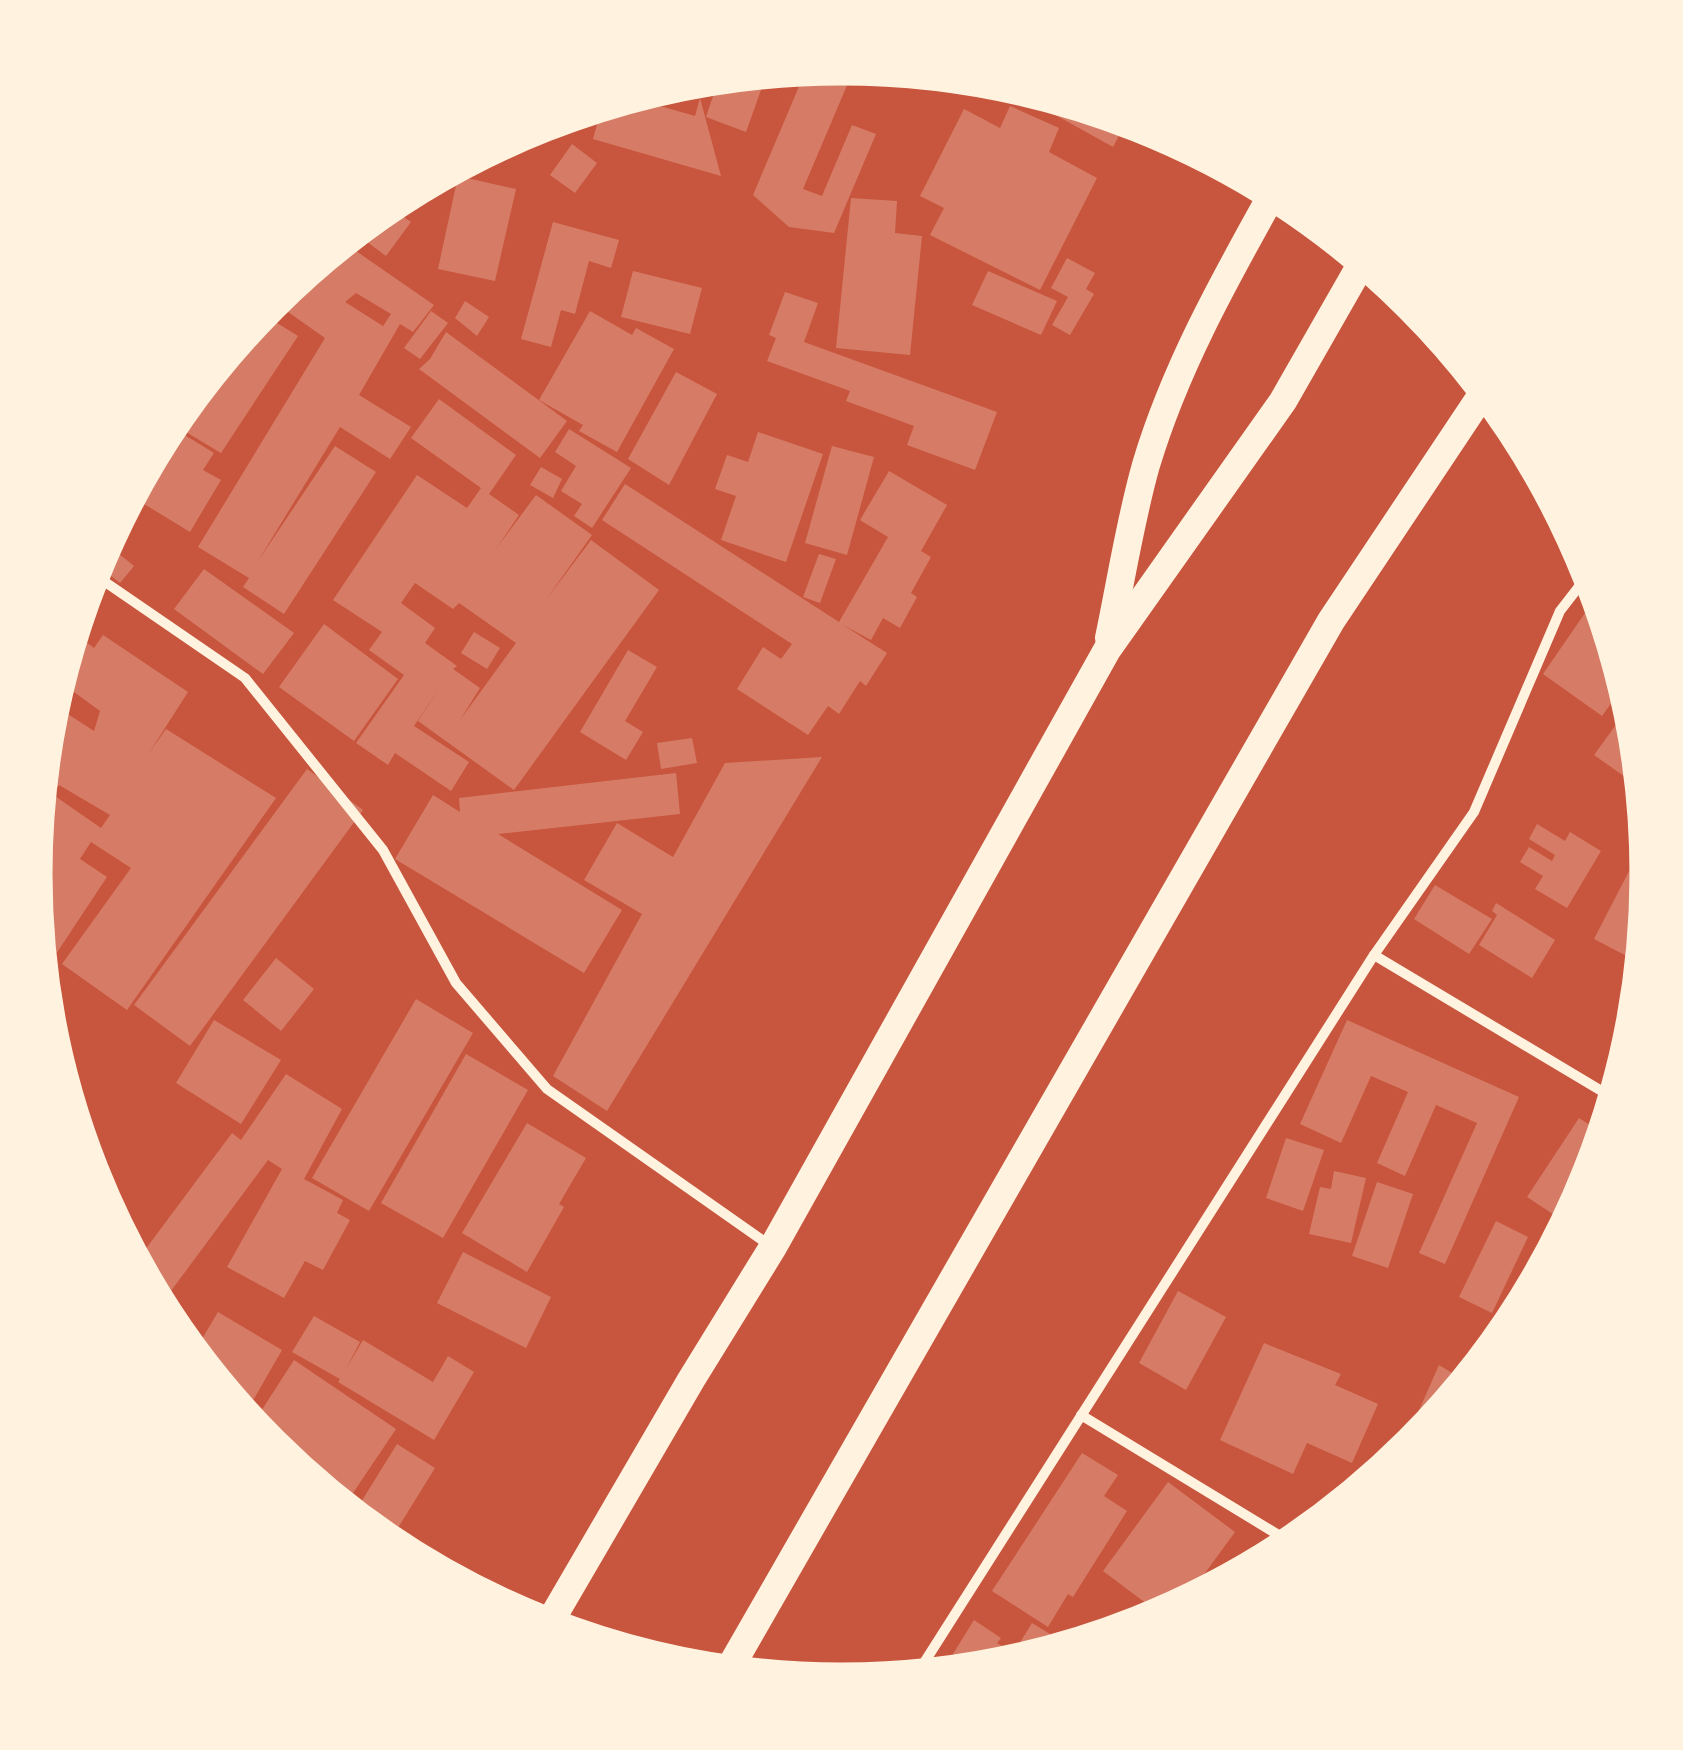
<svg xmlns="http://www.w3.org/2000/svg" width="1683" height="1750" viewBox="0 0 1683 1750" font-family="'IBM Plex Serif',serif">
<rect width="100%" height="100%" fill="#c8553d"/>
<!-- building -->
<g fill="#d67c66" fill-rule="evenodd">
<polygon points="815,69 848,83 803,189 822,196 852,125 876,134 834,233 789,227 753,195 806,70"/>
<polygon points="767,73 746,132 706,117 719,78"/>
<polygon points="1009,84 1127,120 1113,147 1007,88"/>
<polygon points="649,92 646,102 695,116 700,98 721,176 593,139 602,106"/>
<polygon points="1010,106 1059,128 1049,152 1097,178 1040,290 930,235 944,208 920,196 964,109 1000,128"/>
<polygon points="572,144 597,163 575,193 550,175"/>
<polygon points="458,176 516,189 495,281 438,269"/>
<polygon points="432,181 413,208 399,199"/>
<polygon points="851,198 897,201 895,233 922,236 910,355 836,348"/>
<polygon points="388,206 411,222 386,256 355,233"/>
<polygon points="553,222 619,240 611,268 589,261 575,314 561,310 551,347 521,339"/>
<path d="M343,242l91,63 -21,27 -13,-8 -41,71 52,32 -21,32 -50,-32 -82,134 77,-115 41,26 -92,142 -41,-27 6,-9 -51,-31 127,-209 -44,-31 24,-33zM356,293l35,21 -8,12 -38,-24z"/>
<polygon points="1067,258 1095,273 1086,289 1094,294 1070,335 1052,325 1068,297 1051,288"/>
<polygon points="633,271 702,288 690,334 621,317"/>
<polygon points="988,271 1057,301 1041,335 972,305"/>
<polygon points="785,292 818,303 804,342 997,412 975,470 907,445 914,426 846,401 850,391 767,361 776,338 769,335"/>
<polygon points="465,301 489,317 477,336 455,318"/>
<polygon points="431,311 448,323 420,359 404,348"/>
<polygon points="590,311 632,335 636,328 674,349 617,452 579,431 583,425 539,400"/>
<polygon points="261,313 298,336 221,453 171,423"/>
<polygon points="446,332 567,421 540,458 419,369 430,359"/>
<polygon points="676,372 717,394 669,485 628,459"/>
<path d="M439,399l77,56 -27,39 30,21 -23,34 40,-54 56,40 -47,66 46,-61 68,50 -145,200 -96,-69 22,-34 -26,39 55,36 -18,29 -56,-38 -7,12 -32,-22 48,-68 -35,-25 13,-18 -49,-32 84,-125 50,33 14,-20 -70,-50zM415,583l38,26 6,-6 57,40 -56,77 20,-32 -27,-19 4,-3 -32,-23 10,-15 -34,-25z"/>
<polygon points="170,426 214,453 203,470 221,480 190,532 131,496"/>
<polygon points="569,429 631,468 592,528 574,516 582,504 561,491 576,466 555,452"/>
<polygon points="758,432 823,454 786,562 721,540 736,496 715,489 727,455 748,462"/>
<polygon points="832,446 874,457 847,555 805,543"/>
<polygon points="541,467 562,479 553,498 530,485"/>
<polygon points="889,471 947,505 921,551 931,557 911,593 917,597 900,628 883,618 871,640 843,625 887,653 866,686 860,681 839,714 828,706 808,735 737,689 763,647 781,659 792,644 602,520 625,484 839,622 888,537 860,520"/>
<polygon points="108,545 134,566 120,583 95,563"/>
<polygon points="819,554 836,559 820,603 803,597"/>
<polygon points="204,569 294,633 263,674 174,609"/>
<polygon points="1598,594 1625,684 1602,716 1543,674"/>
<polygon points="324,624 398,679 354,741 279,687"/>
<polygon points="474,632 500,648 487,669 461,653"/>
<path d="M74,633l20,15 9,-13 85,57 -39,61 17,-24 110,69 -149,212 -65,-46 69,-96 -40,-26 -11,17 27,18 -59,89 -7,-4 -8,-88 15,-157 6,-12 40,26 6,-20 -41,-30zM59,785l51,30 -9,13 -49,-34z"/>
<polygon points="628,650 657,667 625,721 643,732 626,760 580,732"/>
<polygon points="1631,704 1635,718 1642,789 1594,755"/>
<polygon points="692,738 697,763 661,769 657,743"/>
<polygon points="822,757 607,1111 553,1076 642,914 584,880 617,823 673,857 725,763"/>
<polygon points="307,769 363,810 190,1046 134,1005"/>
<polygon points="676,773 680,814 498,834 622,910 584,973 395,859 433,795 460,812 459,798"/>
<polygon points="1537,824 1565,841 1570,832 1601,851 1567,908 1535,889 1543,876 1520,862 1529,847 1552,861 1555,855 1529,839"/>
<polygon points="1644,842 1647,844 1650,876 1642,964 1594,939"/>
<polygon points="1435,885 1492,919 1469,954 1414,919"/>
<polygon points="1496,903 1555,940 1532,978 1479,945 1497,915 1492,911"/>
<polygon points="276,958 314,989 281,1031 243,1000"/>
<polygon points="416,999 473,1033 369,1211 312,1178"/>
<polygon points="214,1020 281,1060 241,1124 176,1083"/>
<polygon points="1347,1020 1519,1097 1445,1264 1419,1253 1477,1123 1436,1105 1405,1176 1377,1163 1408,1092 1371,1076 1341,1143 1300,1124"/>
<polygon points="466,1054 528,1090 443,1238 381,1203"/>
<polygon points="286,1074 342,1109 304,1179 343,1200 337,1213 350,1220 323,1270 305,1261 284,1298 227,1267 282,1169 268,1160 165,1299 149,1287 136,1262 232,1133 241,1140"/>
<polygon points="1579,1118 1604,1134 1589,1185 1568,1224 1527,1197"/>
<polygon points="527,1123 586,1158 559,1204 564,1207 527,1272 462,1233"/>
<polygon points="1286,1138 1324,1150 1303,1211 1266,1198"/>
<polygon points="1334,1171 1366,1178 1351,1243 1309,1234 1320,1187 1331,1189"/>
<polygon points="1377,1182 1413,1194 1388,1268 1352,1256"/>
<polygon points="101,1198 123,1213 115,1224"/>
<polygon points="1496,1221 1528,1237 1492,1313 1459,1297"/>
<polygon points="463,1252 551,1297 526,1348 437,1303"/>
<polygon points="1178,1291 1226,1317 1186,1390 1139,1363"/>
<polygon points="218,1312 282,1350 244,1416 193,1354"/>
<polygon points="314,1316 360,1342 346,1369 363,1340 433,1382 448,1356 474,1372 434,1440 338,1382 340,1379 292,1352"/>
<polygon points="1264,1343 1341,1374 1335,1385 1378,1404 1352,1463 1307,1443 1293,1474 1220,1440"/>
<polygon points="294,1360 396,1429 351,1496 259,1434 252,1425"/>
<polygon points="1439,1365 1467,1382 1413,1447 1397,1460"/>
<polygon points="397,1444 435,1468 388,1544 353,1515"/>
<polygon points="1082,1453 1118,1475 1104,1496 1127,1511 1073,1597 1068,1594 1048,1627 992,1591"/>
<polygon points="1168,1482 1235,1532 1181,1606 1163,1616 1103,1571"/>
<polygon points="974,1620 1001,1638 997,1643 1009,1650 998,1669 979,1670 953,1654"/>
<polygon points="1032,1623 1071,1647 1024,1661 1013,1654"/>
</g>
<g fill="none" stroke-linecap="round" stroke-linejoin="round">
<!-- minor -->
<g stroke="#fff3e0" stroke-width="10">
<polyline points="1128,121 1213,161"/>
<polyline points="92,573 245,678 383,850 456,983 547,1089 772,1247"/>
<polyline points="1374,955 1615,1099"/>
<polyline points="1081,1415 1295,1545"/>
<polyline points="915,1677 1374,955 1474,812 1560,611 1591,571"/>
</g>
<!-- trunk -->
<g stroke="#fff3e0" stroke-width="28">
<path d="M1109,638c12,-57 21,-117 37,-173 29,-97 78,-184 127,-272"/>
<polyline points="547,1627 691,1380 773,1247 1107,650 1283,401 1363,261"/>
<polyline points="727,1673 1331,621 1485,390"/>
</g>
</g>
<!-- crop -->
<path d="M0 0H1683V1750H0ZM50 874a791 791 0 1 1 1582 0a791 791 0 1 1-1582 0Z" fill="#fff3e0" fill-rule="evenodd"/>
<path fill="none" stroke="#fff3e0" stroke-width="5" d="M50 874a791 791 0 1 1 1582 0a791 791 0 1 1-1582 0Z"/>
</svg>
